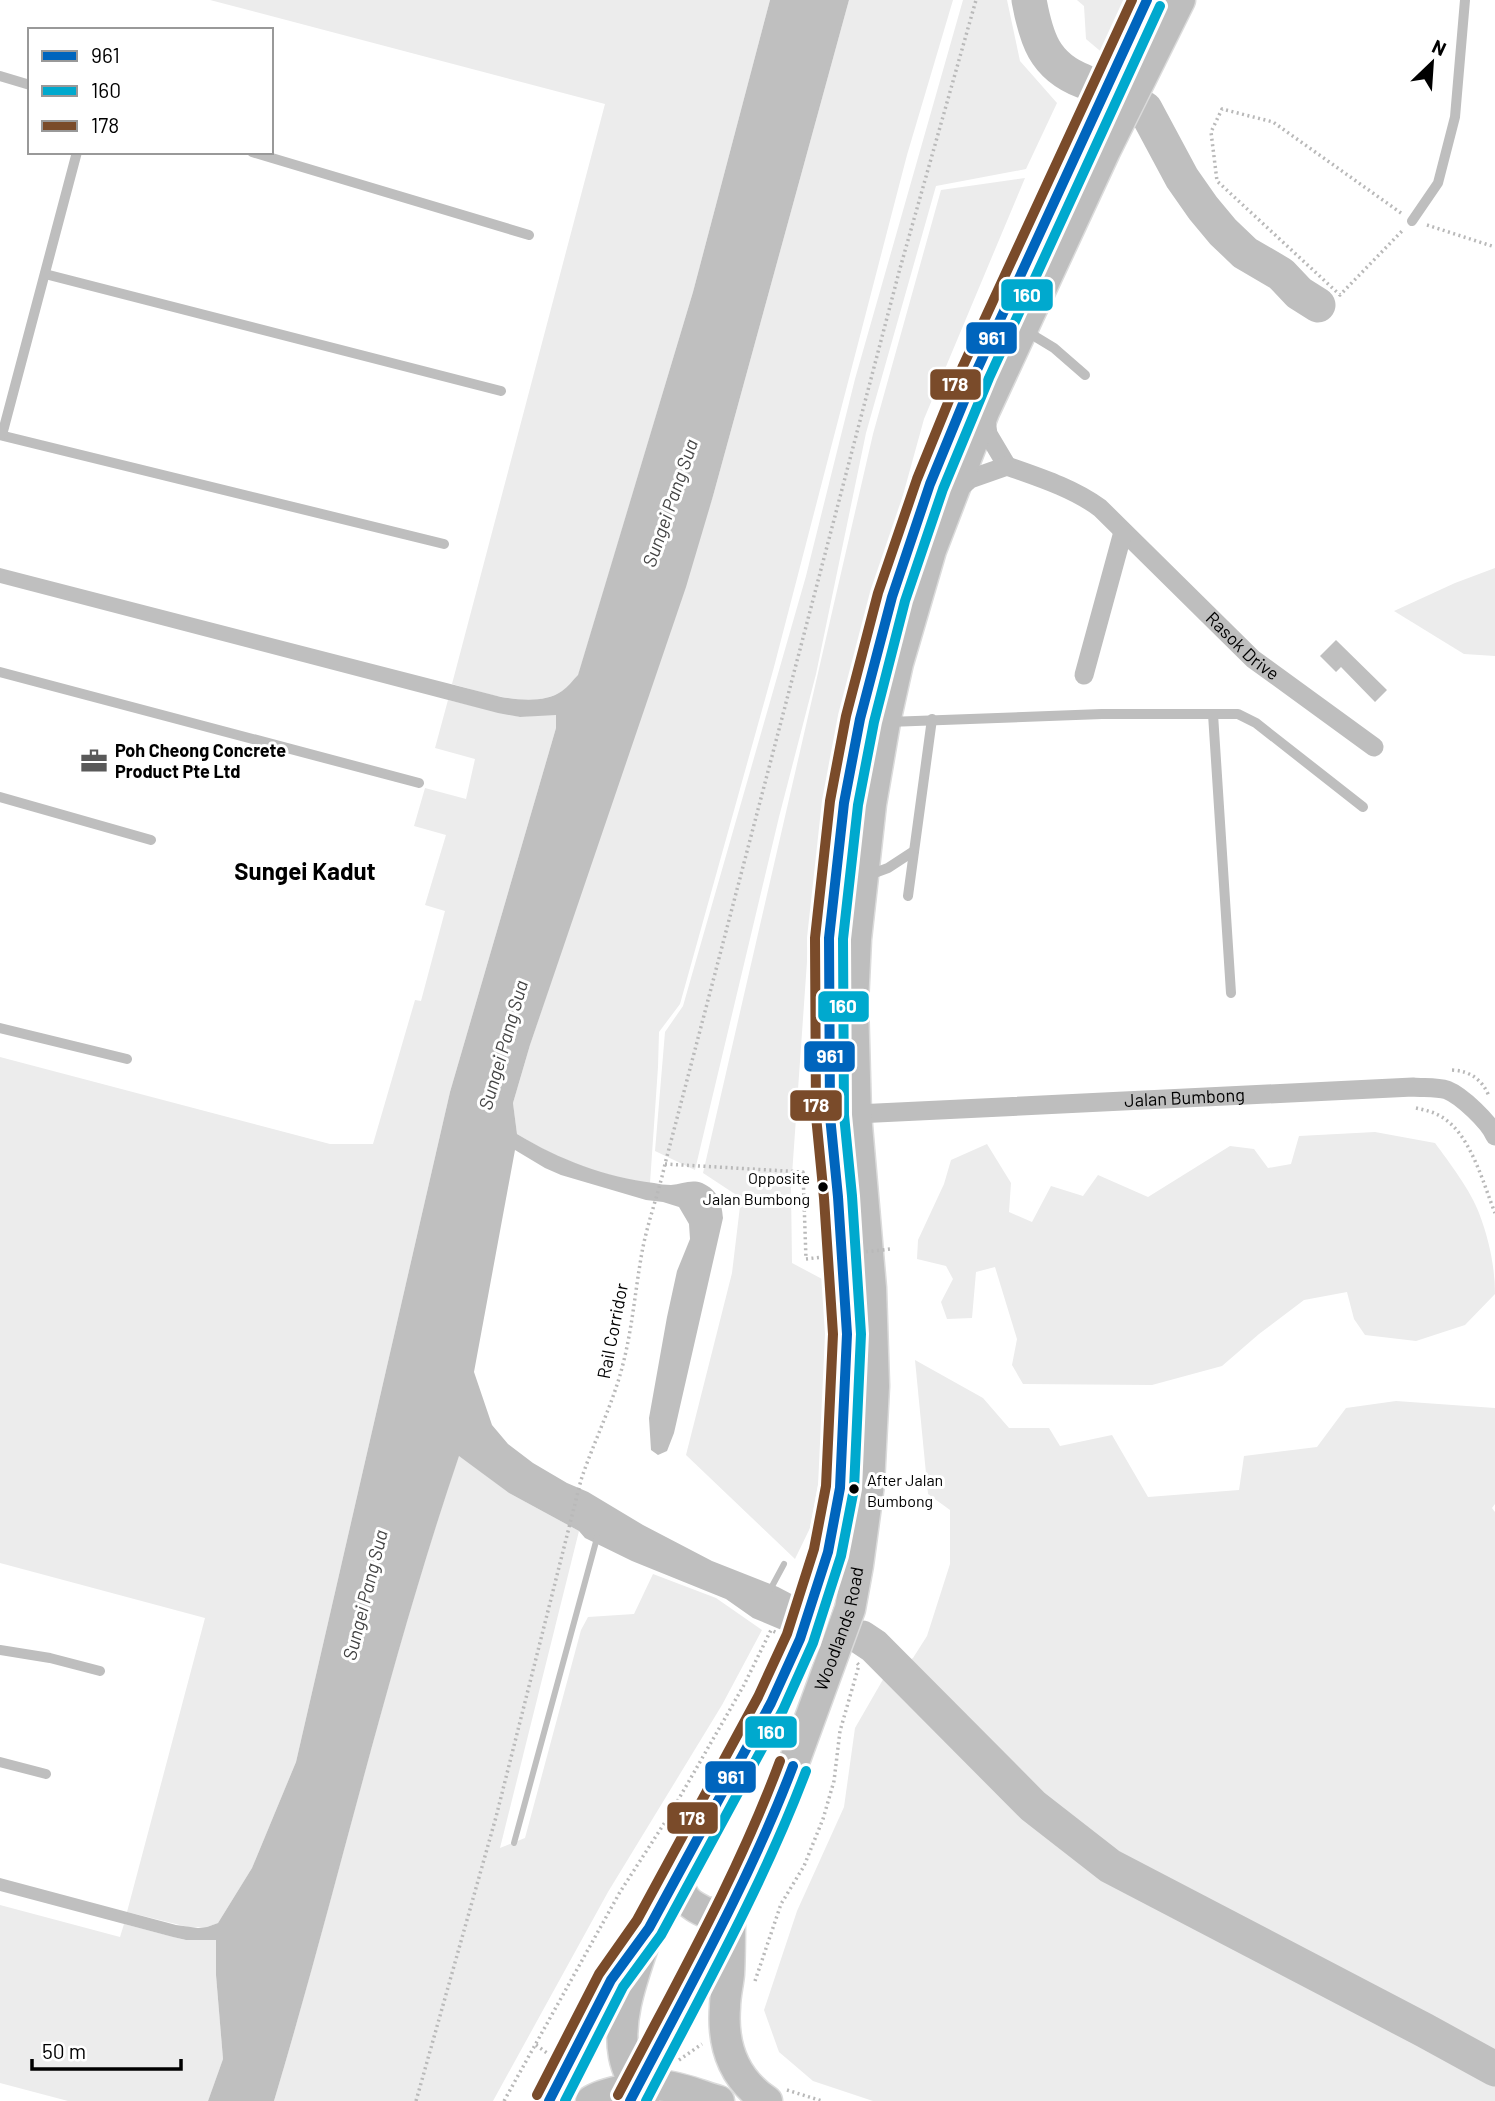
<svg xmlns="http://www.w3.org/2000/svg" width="1495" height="2101" viewBox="0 0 1495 2101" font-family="Barlow,sans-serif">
<rect width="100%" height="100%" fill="#fff"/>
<!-- green -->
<g fill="#ececec">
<path d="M210,0h560l-77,292 -115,384c-5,5 -10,11 -16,15 -29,20 -80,1 -110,-7l153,-580z"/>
<path d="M849,0h104l-46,155 -133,512 -94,337 -21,28 -1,35 -8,116c-47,-6 -93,-24 -133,-49l-4,-31 17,-58 183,-549z"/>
<polygon points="963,0 1007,0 1020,61 1057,103 1026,169 936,186 866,433 816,674 779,817 695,1170 655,1151 665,1032 683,1006 806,576 855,379"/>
<polygon points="1077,0 1129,0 1105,55 1086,39 1084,6"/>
<polygon points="1025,178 924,419 846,702 810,919 791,1189 792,1263 824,1280 828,1430 810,1528 795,1559 686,1455 732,1273 741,1198 703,1173 873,434 941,190"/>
<polygon points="1495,568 1495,656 1464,654 1394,611 1455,583"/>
<polygon points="448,700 520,717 556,714 556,728 450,1092 296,1762 252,1868 218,1923 207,1927 188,1927 127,1912 205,1618 0,1563 0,1057 330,1144 373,1144 415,1000 421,1001 445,911 425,905 446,835 414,826 425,788 466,799 475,759 435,748"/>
<path d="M1375,1132l60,11c14,19 36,48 44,70 10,26 16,54 16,81l-30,31 -49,16 -51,-6 -11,-16 -7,-27 -43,8 -45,34 -37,32 -70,19 -129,-1 -11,-19 5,-26 -22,-72 -19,5 -4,46 -25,1 -6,-17 12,-23 -7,-13 -29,-7 1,-19 26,-56 7,-24 36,-16 24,39 -2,29 23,10 19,-36 32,10 15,-21 50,22 82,-51 24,3 14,19 23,-4 8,-28z"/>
<polygon points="915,1360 983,1398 1009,1428 1049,1428 1060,1446 1112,1435 1148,1497 1239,1490 1244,1456 1317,1447 1346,1408 1396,1401 1495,1408 1495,1504 1492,1508 1495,1512 1495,2101 873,2101 813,2081 779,2052 764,2010 797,1911 844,1807 855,1728 885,1676 913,1658 927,1636 950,1564 950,1510 928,1494"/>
<path d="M459,1455l50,38 70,38 -79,317 25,-10 56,-208 7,-13 46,-3 19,-40 63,24 46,32 -40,75 -114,187 -115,209h-219c64,-215 113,-434 185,-646z"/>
<polygon points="0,1905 120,1937 124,1924 185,1940 217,1940 216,1975 223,2059 208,2101 68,2101 0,2083"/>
</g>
<!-- water -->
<g fill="#bfbfbf">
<path d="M770,0h79l-136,496 -27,91 -156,458 -17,58 4,31c43,26 88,43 137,49 5,1 11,2 17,2 11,-1 20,-6 31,-2 16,7 20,20 21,35l-49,215 -7,18 -9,4 -7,-5 -2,-32 18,-101 10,-46 13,-32 -1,-15 -10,-17 -16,-5 -17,-2 -85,-25 -16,-7 -30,-18 -41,222 18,53 16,19 25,19 34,20 21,9 55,33 69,36 66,26 21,11 -15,33 -31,-13 -27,-19 -94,-38 -47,-23 -6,-7 -70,-38 -50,-37c-72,212 -121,431 -185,645h-66l15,-42 -7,-84v-35h-30l-13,-3 -173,-46v-13l176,47 22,3 9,-1 11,-4 34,-55 44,-106 154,-670 106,-364v-13l-36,2 -22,-4 -498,-130v-15l501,129c19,3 44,6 61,-6 6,-4 11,-11 16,-16l115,-383z"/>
<polygon points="1336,640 1387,690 1375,702 1341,667 1336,672 1320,656"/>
</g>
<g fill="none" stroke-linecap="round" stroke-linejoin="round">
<!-- stream -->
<g stroke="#bfbfbf" stroke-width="6">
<polyline points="770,1590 784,1564"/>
<polyline points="514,1843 597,1538"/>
</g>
<!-- river -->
<g stroke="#bfbfbf" stroke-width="35">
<path d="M1029,0c7,38 15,66 54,81"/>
<polyline points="1145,109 1182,178 1203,208 1223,232 1245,253 1281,274 1299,293 1318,305"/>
<polyline points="862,1638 874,1646 1033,1806 1110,1866 1424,2030 1495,2069"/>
</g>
<defs>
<g id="primary">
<polyline points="800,1639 828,1552 840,1488 843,1440 847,1334 838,1197 830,1116 828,1004 829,938 836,870 844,803 860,719 892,597 930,484 976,372 1147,0"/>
<path d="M678,1874c3,25 8,29 31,40l14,-4 12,-13"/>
<path d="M730,1914c0,20 0,40 -1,60 -1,11 -4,22 -4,33 -3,39 9,72 42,94"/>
<path d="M591,2101c12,-9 59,-17 75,-15 17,2 36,10 53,15"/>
<path id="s3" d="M630,2101l101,-194 47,-101 72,-197 8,-44 11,-81 5,-98 -3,-98 -15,-174 -3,-111 3,-64 15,-135 14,-82 13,-59 33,-113 53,-138 121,-261 75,-151"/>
<path d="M644,2101c-8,-14 -17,-29 -20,-45 -8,-42 13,-88 25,-128"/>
</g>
</defs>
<!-- primary casing -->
<use href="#primary" stroke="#dbdbdb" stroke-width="33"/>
<!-- path -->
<g stroke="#b9b9b9" stroke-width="3.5" stroke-dasharray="2 3.5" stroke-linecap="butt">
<polyline points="1401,213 1273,122 1222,109 1211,132 1217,181 1340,295 1402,231"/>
<polyline points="1427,225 1495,247"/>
<path d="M1452,1070c19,1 30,10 37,26"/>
<path d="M1416,1108c9,2 18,4 26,9 29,18 41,66 53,96"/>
<polyline points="665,1164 803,1172 806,1259"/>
<polyline points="755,1981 781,1904 804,1866 823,1819 834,1781 840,1731 859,1665 857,1663"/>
<polyline points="536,2045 566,2067 584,2076"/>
<polyline points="679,2060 702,2044"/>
<polyline points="787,2090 822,2101"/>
<path d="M416,2101l80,-284 85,-337c13,-39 32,-76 42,-116 9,-35 12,-71 18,-106 5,-32 17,-62 24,-94l234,-892 77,-272"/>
<polyline points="504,2101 620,1892 669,1816 744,1685 771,1630 777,1633"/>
</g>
<!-- service -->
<g stroke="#bebebe" stroke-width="10">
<polyline points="0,76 30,85"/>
<polyline points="252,152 529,235"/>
<polyline points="1412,221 1438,183 1455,117 1465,0"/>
<polyline points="45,274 501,391"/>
<polyline points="1026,331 1054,348 1085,375"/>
<polyline points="0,435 444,544"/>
<polyline points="2,435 77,152"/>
<polyline points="0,672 419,783"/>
<polyline points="1213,714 1231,993"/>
<polyline points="888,722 1102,714 1238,714 1256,723 1363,807"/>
<polyline points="0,797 151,840"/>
<polyline points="869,875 888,868 914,851"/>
<polyline points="908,896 932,719"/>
<polyline points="0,1028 127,1059"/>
<polyline points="0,1650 50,1658 100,1671"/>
<polyline points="0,1762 46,1774"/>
</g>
<!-- minor -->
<g stroke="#bebebe" stroke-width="19">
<polyline points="985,413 988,434 1007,466"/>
<path id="s1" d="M1007,466c31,11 66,22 93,42l153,151 121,88"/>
<polyline points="955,492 970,479 1007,466"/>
<polyline points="1084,675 1123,532"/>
<path id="s2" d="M856,1114l557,-27c10,1 24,0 34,3 15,6 42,32 48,46"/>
</g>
<!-- primary -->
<use href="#primary" stroke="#bebebe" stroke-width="30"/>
<!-- path-bridge -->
<polyline stroke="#b9b9b9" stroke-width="3.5" stroke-dasharray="2 3.5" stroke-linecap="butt" points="806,1259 890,1249"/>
<defs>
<g id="bus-1">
<polyline points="549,2101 611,1980 649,1928 771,1703 800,1639 828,1552 840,1488 847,1334 838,1197 830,1116 829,938 844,803 860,719 892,597 930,484 976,372 1147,0"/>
<path d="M630,2101c57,-110 119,-219 163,-335"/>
</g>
<g id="bus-2">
<polyline points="565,2101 623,1987 661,1935 783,1710 813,1643 841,1556 854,1489 861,1334 852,1196 844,1115 843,939 858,805 874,722 905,601 943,489 989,378 1160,6"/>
<path d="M646,2101c56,-108 117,-216 160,-330"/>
</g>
<g id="bus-3">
<polyline points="537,2095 599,1974 637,1920 758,1697 787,1634 814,1549 826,1486 833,1334 824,1198 816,1116 815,938 830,801 846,716 878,593 917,479 963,366 1132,0"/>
<path d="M618,2095c57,-110 119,-218 162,-334"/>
</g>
</defs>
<!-- bus-1 casing -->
<use href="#bus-1" stroke="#fff" stroke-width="16"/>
<!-- bus-2 casing -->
<use href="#bus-2" stroke="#fff" stroke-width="16"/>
<!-- bus-3 casing -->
<use href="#bus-3" stroke="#fff" stroke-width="16"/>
<!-- bus-1 -->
<use href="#bus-1" stroke="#0065bd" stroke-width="10"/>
<!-- bus-2 -->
<use href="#bus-2" stroke="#00a9ce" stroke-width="10"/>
<!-- bus-3 -->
<use href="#bus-3" stroke="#7a4b2a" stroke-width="10"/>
</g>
<!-- icons -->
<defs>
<symbol id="office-bare" viewBox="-9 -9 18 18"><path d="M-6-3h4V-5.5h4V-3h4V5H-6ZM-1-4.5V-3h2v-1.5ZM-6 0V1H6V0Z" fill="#595959" stroke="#fff" stroke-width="2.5" paint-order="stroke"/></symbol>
</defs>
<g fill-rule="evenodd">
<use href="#office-bare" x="75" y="742" width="38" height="38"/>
</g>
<!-- markers -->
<g fill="#000" stroke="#fff" stroke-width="2.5">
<circle cx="823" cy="1187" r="6"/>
<circle cx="854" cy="1489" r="6"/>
</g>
<g text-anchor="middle" stroke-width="6" stroke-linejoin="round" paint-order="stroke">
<!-- bus labels -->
<g font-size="16" fill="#000" stroke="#fff" text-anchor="end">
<text x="810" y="1184">Opposite<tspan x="810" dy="21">Jalan Bumbong</tspan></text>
<text x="867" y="1486" text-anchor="start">After Jalan<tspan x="867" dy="21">Bumbong</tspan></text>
</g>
<!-- street labels -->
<g font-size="18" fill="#000" stroke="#fff">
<text dy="6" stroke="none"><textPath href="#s1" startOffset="301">Rasok Drive</textPath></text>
<text dy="6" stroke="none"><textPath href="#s2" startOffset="329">Jalan Bumbong</textPath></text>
<text transform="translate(613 1331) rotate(-79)" y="6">Rail Corridor</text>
<text dy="6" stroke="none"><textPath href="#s3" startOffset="518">Woodlands Road</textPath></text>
</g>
<!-- poi labels -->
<g font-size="18" font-weight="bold" fill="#000" stroke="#fff" text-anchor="start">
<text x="115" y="757">Poh Cheong Concrete<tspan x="115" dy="21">Product Pte Ltd</tspan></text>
</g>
<!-- water labels -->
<g font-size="19" font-style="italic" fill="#444" stroke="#fff">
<text transform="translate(670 503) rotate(-71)" y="7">Sungei Pang Sua</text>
<text transform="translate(503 1045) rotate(-74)" y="7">Sungei Pang Sua</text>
<text transform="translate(365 1595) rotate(-76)" y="7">Sungei Pang Sua</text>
</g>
<!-- district labels -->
<g font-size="24" font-weight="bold" fill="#000" stroke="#fff">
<text x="305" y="880">Sungei Kadut</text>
</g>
</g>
<g stroke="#fff" stroke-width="2.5">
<rect x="1000" y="278" width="54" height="34" rx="7" fill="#00a9ce"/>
<rect x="965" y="321" width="53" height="34" rx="7" fill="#0065bd"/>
<rect x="929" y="368" width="53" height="33" rx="7" fill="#7a4b2a"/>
<rect x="817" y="990" width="53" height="33" rx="7" fill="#00a9ce"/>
<rect x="803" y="1040" width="53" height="33" rx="7" fill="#0065bd"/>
<rect x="789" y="1089" width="54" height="33" rx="7" fill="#7a4b2a"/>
<rect x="744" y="1715" width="54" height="34" rx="7" fill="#00a9ce"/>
<rect x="704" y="1760" width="53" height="34" rx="7" fill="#0065bd"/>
<rect x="666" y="1801" width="53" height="34" rx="7" fill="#7a4b2a"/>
</g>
<g font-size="19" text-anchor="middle" font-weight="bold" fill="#fff">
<text x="1027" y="302">160</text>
<text x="992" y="345">961</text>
<text x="955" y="391">178</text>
<text x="843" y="1013">160</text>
<text x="830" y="1063">961</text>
<text x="816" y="1112">178</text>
<text x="771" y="1739">160</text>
<text x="731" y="1784">961</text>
<text x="692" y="1825">178</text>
</g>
<!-- legend -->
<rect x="28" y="28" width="245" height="126" fill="#ffffff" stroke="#999999" stroke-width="2"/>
<rect x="42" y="51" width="35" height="10" fill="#0065bd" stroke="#999999" stroke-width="2"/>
<text x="91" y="63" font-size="21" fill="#000000">961</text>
<rect x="42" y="86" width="35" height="10" fill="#00a9ce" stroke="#999999" stroke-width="2"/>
<text x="91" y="98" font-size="21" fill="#000000">160</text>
<rect x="42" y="121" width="35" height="10" fill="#7a4b2a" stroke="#999999" stroke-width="2"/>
<text x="91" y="133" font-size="21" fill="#000000">178</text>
<!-- north arrow -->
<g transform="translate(1432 63) rotate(25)" stroke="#ffffff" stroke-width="5" paint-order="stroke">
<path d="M0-5L12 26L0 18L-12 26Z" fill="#000000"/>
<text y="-10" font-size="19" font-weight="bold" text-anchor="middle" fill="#000000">N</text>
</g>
<!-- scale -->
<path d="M32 2059v10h149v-10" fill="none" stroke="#000000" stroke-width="3.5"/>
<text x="42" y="2059" font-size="21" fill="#000000" stroke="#ffffff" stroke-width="5" paint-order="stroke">50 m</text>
</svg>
